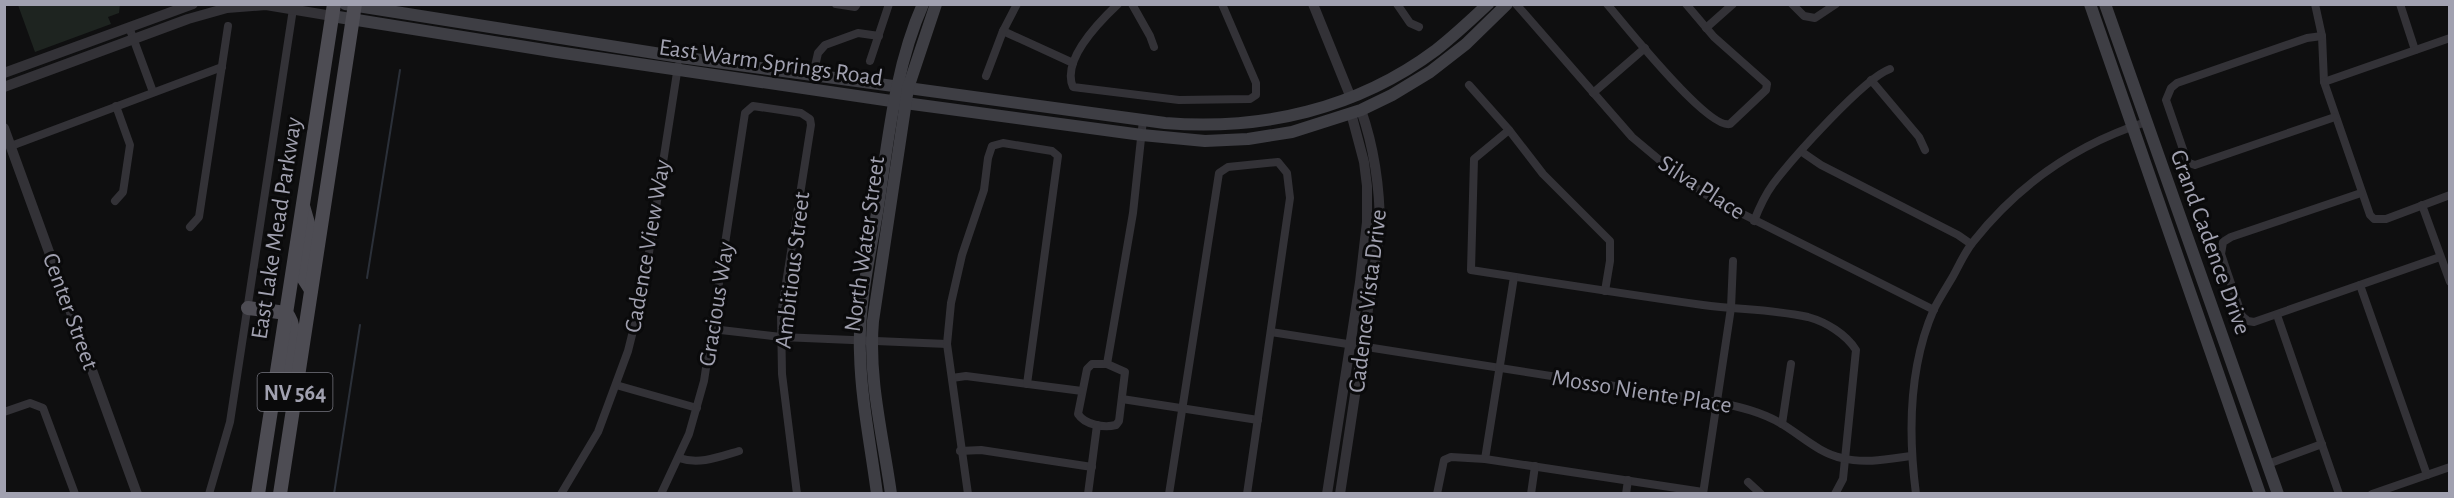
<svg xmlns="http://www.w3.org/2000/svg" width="2454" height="498" viewBox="0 0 2454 498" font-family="'Alegreya Sans',sans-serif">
<rect width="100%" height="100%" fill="#0f0f10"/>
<!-- green -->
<polygon fill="#1e2420" points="120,4 119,13 108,17 111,24 35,52 18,5"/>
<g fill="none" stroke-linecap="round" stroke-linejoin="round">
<!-- stream -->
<g stroke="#2b3039" stroke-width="2">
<polyline points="367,278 400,70"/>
<polyline points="334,494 360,325"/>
</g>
<!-- minor -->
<g stroke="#333237" stroke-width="8">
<polyline points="836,4 855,7 857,4"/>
<path d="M1118,4c-18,17 -57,56 -45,83l106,13 71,-1 6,-4v-12l-34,-79"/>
<polyline points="1132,4 1150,36 1154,47"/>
<polyline points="1397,4 1410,23 1419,27"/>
<polyline points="1516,4 1632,137 1675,173 1711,198 1934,310"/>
<path d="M1607,4c17,20 101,126 123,120l36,-34 1,-6 -53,-47 -28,-33"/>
<polyline points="1792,4 1804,16 1815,18 1836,4"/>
<polyline points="2315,4 2322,36 2324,82 2370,215 2374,219 2386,219 2450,195"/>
<polyline points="2400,4 2415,50"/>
<polyline points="129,27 153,92"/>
<polyline points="1706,28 1733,4"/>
<polyline points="1003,31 1073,63"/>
<polyline points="2322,36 2307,38 2177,83 2171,88 2166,100 2186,158 2189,163 2195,165 2335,117"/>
<polyline points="870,61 889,4"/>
<polyline points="813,75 818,53 825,45 858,33 879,36"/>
<polyline points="986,76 1003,31 1017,4"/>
<polyline points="1871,80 1919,137 1925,150"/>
<polyline points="2324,82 2450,38"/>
<polyline points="1469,85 1509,130 1543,174 1610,241 1610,261 1605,291"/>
<polyline points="1593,93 1645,48"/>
<path d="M1509,130l-35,29 -3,111c77,12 154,24 232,35 34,5 70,4 105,12 18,5 38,17 48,33l-13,129 -8,15"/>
<polyline points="11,146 222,67"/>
<polyline points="1802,152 1821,165 1958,235 1971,244"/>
<polyline points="2361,193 2231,237 2223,242 2221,254 2242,316 2248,321 2254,322 2440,257"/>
<polyline points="115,201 123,192 130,145 116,106"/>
<polyline points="2422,205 2450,282"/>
<path d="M1754,221c5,-13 11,-26 19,-37 19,-25 91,-106 117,-115"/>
<polyline points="190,227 199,217 228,26"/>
<polyline points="2360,285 2427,475"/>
<polyline points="2277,315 2339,494"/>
<polyline points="712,329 781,337 947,344"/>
<path d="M1271,332l446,70c23,5 45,10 65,22 20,12 37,29 60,34 23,6 47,1 69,-2"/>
<path d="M1092,364h15l18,8 -6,49 -3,4c-12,3 -31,0 -38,-11l9,-45z"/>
<polyline points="1107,364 1133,213 1143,120"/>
<polyline points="952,378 966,376 1082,391"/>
<polyline points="616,385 697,408"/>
<polyline points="1122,399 1258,420"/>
<polyline points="4,412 30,403 43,408 75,494"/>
<polyline points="1782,424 1791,364"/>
<polyline points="960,451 981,450 1092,467"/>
<path d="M679,458c20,7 40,-1 60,-7"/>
<polyline points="1485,459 1514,277"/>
<polyline points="2268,464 2322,444"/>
<polyline points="1748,482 1761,494"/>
<polyline points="209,494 230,422 293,9"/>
<polyline points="561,494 598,432 628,351 643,291 678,66"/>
<polyline points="661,494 689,434 704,381 745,113 753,106 801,113 810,119 811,125 781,315 782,374 797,494"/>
<polyline points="968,494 947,344 951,303 962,255 984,190 988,158 992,146 1003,143 1052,151 1058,156 1027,384"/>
<polyline points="1088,494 1097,425"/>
<polyline points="1169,494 1219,173 1228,167 1278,162 1287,173 1290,198 1247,494"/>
<polyline points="1437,494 1444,460 1451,457 1485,459 1703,492"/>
<polyline points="1531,494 1535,466"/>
<polyline points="1626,494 1628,480"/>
<polyline points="1703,494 1731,308 1733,261"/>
<path d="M1916,494c-8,-61 -7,-128 18,-185 5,-10 12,-21 18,-31 7,-12 12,-25 21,-36 45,-57 104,-98 173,-120"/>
<polyline points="2372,494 2450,467"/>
</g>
<!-- tertiary -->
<g stroke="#333237" stroke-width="10">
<polyline points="1313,4 1351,98"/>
<polyline points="4,73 193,4"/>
<polyline points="4,87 188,19 227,8 266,5 332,16"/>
<polyline points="4,128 137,494"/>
<polyline points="1327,494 1360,282 1367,222 1367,186 1364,162 1351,113"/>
<path d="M1340,494l40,-264c0,-42 -5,-80 -19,-120"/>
</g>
<!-- secondary -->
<g stroke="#3e3e44" stroke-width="12">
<path d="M345,4l335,53 485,66c97,8 192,-14 271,-73 18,-14 35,-30 52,-46"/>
<polyline points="2090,4 2260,494"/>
<polyline points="2105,4 2278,494"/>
<polyline points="332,16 557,52 905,103 1142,135 1205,141 1248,139 1292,132 1361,110 1392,95 1430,72 1466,44 1507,4"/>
<path d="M877,494c-6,-47 -16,-94 -17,-141 -2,-46 9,-94 17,-140 11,-69 17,-144 46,-209"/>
<path d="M891,494c-8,-58 -23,-115 -18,-173l35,-233 28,-84"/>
</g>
<!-- primary -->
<g stroke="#4d4c53" stroke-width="14">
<polyline points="303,206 310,230 302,276 311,290"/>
<path d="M248,308l38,5c15,17 1,42 0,63 -1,9 3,19 5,28"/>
<polyline points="258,494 334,4"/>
<polyline points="280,494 355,4"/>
</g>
</g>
<g text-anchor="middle" stroke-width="6" stroke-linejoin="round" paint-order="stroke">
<!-- shield labels -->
<rect fill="#0a0a0b" stroke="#74747e" stroke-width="1.5" x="257.5" y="373" width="75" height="38" rx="4.5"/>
<g font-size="22" font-weight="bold" fill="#a1a1b0">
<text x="295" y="400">NV 564</text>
</g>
<!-- street labels -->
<g font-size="24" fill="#a1a1b0" stroke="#0a0a0b">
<text transform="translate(771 62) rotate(8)" y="8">East Warm Springs Road</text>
<text transform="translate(1702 187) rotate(33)" y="8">Silva Place</text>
<text transform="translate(276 228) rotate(-81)" y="8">East Lake Mead Parkway</text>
<text transform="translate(2211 242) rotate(70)" y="8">Grand Cadence Drive</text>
<text transform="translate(864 244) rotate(-82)" y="8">North Water Street</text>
<text transform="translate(647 246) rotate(-80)" y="8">Cadence View Way</text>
<text transform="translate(792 270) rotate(-83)" y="8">Ambitious Street</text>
<text transform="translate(1367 301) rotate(-83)" y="8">Cadence Vista Drive</text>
<text transform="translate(716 304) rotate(-81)" y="8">Gracious Way</text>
<text transform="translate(71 311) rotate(70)" y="8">Center Street</text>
<text transform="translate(1642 391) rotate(9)" y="8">Mosso Niente Place</text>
</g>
</g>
<!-- border -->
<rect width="2454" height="498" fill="none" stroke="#a1a1b0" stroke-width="12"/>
</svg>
